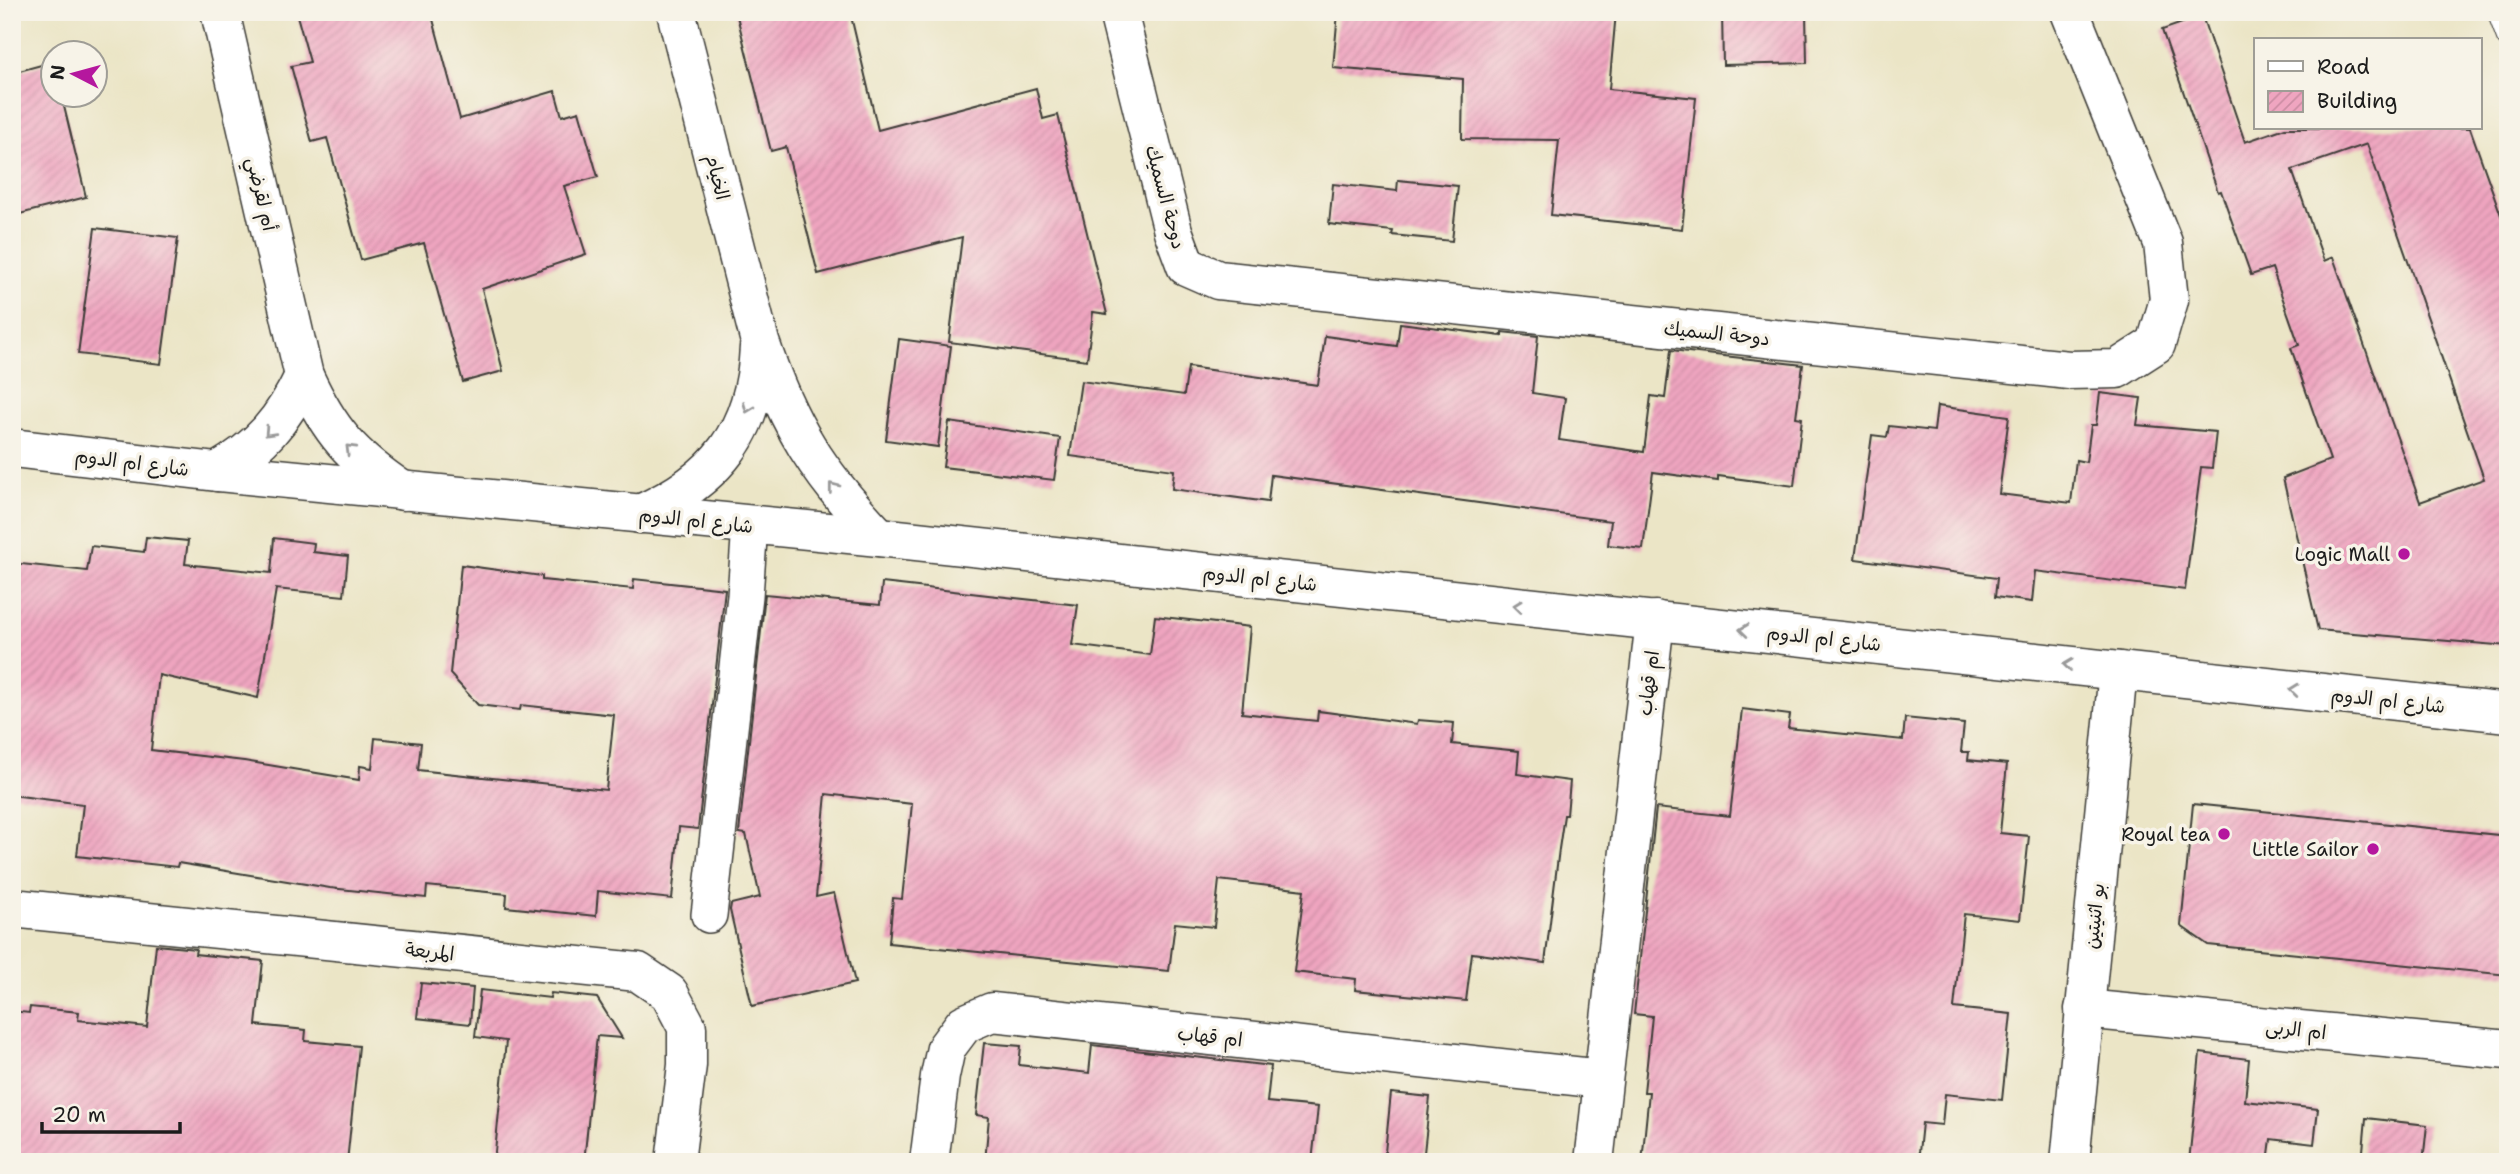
<svg xmlns="http://www.w3.org/2000/svg" width="2520" height="1174" viewBox="0 0 2520 1174" font-family="'Shantell Sans','Playpen Sans Arabic',sans-serif">
<defs>
<pattern id="building-hatch" width="6" height="6" patternUnits="userSpaceOnUse" patternTransform="scale(1.75)"><rect width="6" height="6" fill="#efa5c0"/><path d="M-1 1l2-2M0 6l6-6M5 7l2-2" fill="none" stroke="#cc8da4"/></pattern>
</defs>
<rect width="100%" height="100%" fill="#f7f3e8"/>
<filter id="ink" filterUnits="userSpaceOnUse"><feTurbulence type="fractalNoise" baseFrequency=".0143" numOctaves="2"/><feDisplacementMap in="SourceGraphic" scale="14" xChannelSelector="R" yChannelSelector="G"/><feConvolveMatrix kernelMatrix="1 2 1 2 8 2 1 2 1" color-interpolation-filters="sRGB"/></filter>
<filter id="wash" filterUnits="userSpaceOnUse"><feTurbulence type="fractalNoise" baseFrequency=".00686" numOctaves="4" result="noise"/><feDisplacementMap in="SourceGraphic" scale="28" xChannelSelector="R" yChannelSelector="G"/><feGaussianBlur stdDeviation="1.57" result="paint"/><feColorMatrix in="noise" values="0 0 0 0 0 0 0 0 0 0 0 0 0 0 0 0 0 1.4 0 .05"/><feComposite in="paint" operator="in"/></filter>
<g filter="url(#wash)">
<rect width="100%" height="100%" fill="#ebe5c6"/>
<g id="blocks">
<!-- building -->
<g fill="url(#building-hatch)" fill-rule="evenodd">
<polygon points="296,12 431,12 460,119 555,91 562,116 579,111 598,177 564,186 586,254 482,289 503,371 463,382 424,243 361,260 327,138 312,142 291,66 310,62"/>
<polygon points="736,12 850,12 878,130 1036,88 1043,119 1058,115 1107,314 1093,312 1087,360 949,342 962,237 818,274 786,147 771,151"/>
<polygon points="1338,12 1616,12 1609,89 1696,98 1682,229 1551,215 1559,140 1462,139 1463,79 1333,68"/>
<polygon points="1722,12 1806,12 1807,63 1723,65"/>
<path d="M2202,16l43,126 40,-14h185l38,107v411l-190,-16 -35,-152 47,-18 -39,-112 8,-3 -27,-77 -21,7 -30,-84 -3,1 -56,-162zM2367,144l117,335 -64,23 -87,-245 -9,4 -32,-91z"/>
<polygon points="52,62 52,94 61,94 86,197 12,216 12,140 23,139 12,97 12,73"/>
<polygon points="1398,180 1458,186 1452,241 1392,235 1393,231 1329,224 1333,184 1397,191"/>
<polygon points="95,228 178,238 161,364 78,354"/>
<polygon points="1400,323 1502,336 1502,332 1538,336 1532,393 1565,398 1559,440 1644,452 1651,396 1665,398 1671,350 1803,365 1796,417 1802,418 1794,486 1718,476 1718,481 1653,472 1643,549 1608,545 1611,521 1271,475 1268,502 1172,489 1174,470 1070,456 1081,381 1184,395 1188,367 1318,385 1325,336 1397,346"/>
<polygon points="899,339 951,346 938,447 886,440"/>
<polygon points="2100,393 2141,398 2137,425 2216,432 2212,468 2201,467 2185,590 2035,571 2032,602 1995,597 1997,578 1855,559 1872,435 1887,437 1889,426 1934,431 1937,406 2009,416 1999,494 2071,503 2076,460 2086,462 2091,425 2096,425"/>
<polygon points="949,422 1060,438 1054,480 943,467"/>
<polygon points="146,537 188,541 185,564 271,573 274,538 314,543 313,552 348,556 344,596 276,589 258,698 159,675 151,750 244,761 359,780 360,766 372,768 375,738 421,743 418,770 606,790 614,715 521,705 520,710 478,705 450,674 461,565 542,576 542,580 633,589 634,579 725,589 698,829 679,827 672,899 598,891 596,916 506,907 507,894 427,886 426,898 330,888 178,863 177,867 77,856 83,804 12,795 12,563 87,571 91,546 144,552"/>
<polygon points="882,583 1078,605 1072,645 1150,655 1155,616 1250,627 1242,713 1317,721 1318,711 1417,724 1418,720 1454,723 1452,744 1519,751 1517,774 1570,781 1567,815 1564,815 1559,849 1545,963 1472,953 1466,1001 1355,990 1356,979 1294,972 1304,890 1219,880 1214,927 1175,923 1169,971 889,943 893,898 902,899 912,804 826,794 816,897 834,893 855,983 752,1006 730,910 731,904 760,897 746,834 739,833 765,594 880,605"/>
<polygon points="1742,709 1790,715 1788,728 1903,740 1905,718 1964,724 1961,752 1969,752 1968,760 2007,764 2000,833 2029,836 2020,920 1964,914 1954,1008 2011,1014 2002,1100 1945,1094 1942,1125 1922,1123 1918,1162 1642,1162 1649,1092 1644,1092 1652,1016 1634,1014 1656,808 1730,816"/>
<polygon points="2193,804 2508,836 2508,975 2208,945 2181,926"/>
<polygon points="156,945 196,949 195,954 263,961 256,1025 306,1030 305,1041 359,1046 347,1162 12,1162 12,1011 29,1013 30,1007 79,1012 78,1020 147,1027"/>
<polygon points="421,983 473,988 470,1024 417,1018"/>
<polygon points="480,990 550,998 551,993 597,998 622,1038 597,1036 584,1162 494,1162 506,1041 475,1037"/>
<polygon points="984,1043 1021,1046 1019,1065 1089,1073 1092,1045 1271,1066 1267,1102 1318,1107 1312,1162 985,1162 989,1117 976,1115"/>
<polygon points="2200,1053 2249,1059 2245,1101 2318,1109 2314,1144 2271,1139 2268,1162 2189,1162"/>
<polygon points="1391,1093 1430,1097 1423,1162 1384,1162"/>
<polygon points="2366,1118 2427,1125 2423,1162 2362,1162"/>
</g>
</g>
</g>
<g filter="url(#ink)">
<use href="#blocks" fill-opacity="0" stroke="#3b3a36" stroke-width="2"/>
<g fill="none" stroke-linecap="round" stroke-linejoin="round">
<defs>
<polyline id="service" points="2499,12 2508,36"/>
<polyline id="pedestrian" points="709,915 745,596 750,525"/>
<g id="minor">
<path d="M220,12l84,364c26,56 47,80 99,115"/>
<path d="M676,12l84,330c28,84 58,131 119,195"/>
<polyline points="1118,12 1173,231 1186,266 1218,280 2069,370 2117,369 2156,344 2169,300 2163,243 2070,12"/>
<path d="M217,472c43,-25 66,-51 87,-96"/>
<path d="M640,514c76,-34 115,-81 119,-167"/>
<polyline points="12,908 638,972 669,993 687,1027 687,1065 675,1162"/>
<polyline points="2084,1009 2508,1050"/>
<polyline points="929,1162 940,1076 946,1048 964,1024 992,1012 1602,1079"/>
<polyline points="1594,1162 1655,620"/>
<polyline points="2070,1162 2118,671"/>
</g>
<polyline id="tertiary" points="12,448 217,472 879,537 2508,713"/>
</defs>
<!-- service casing -->
<use href="#service" stroke="#3b3a36" stroke-width="25"/>
<!-- pedestrian casing -->
<use href="#pedestrian" stroke="#3b3a36" stroke-width="38"/>
<!-- minor casing -->
<use href="#minor" stroke="#3b3a36" stroke-width="41"/>
<!-- tertiary casing -->
<use href="#tertiary" stroke="#3b3a36" stroke-width="41"/>
<!-- service -->
<use href="#service" stroke="#fff" stroke-width="23"/>
<!-- pedestrian -->
<use href="#pedestrian" stroke="#fff" stroke-width="35"/>
<!-- minor -->
<use href="#minor" stroke="#fff" stroke-width="38"/>
<!-- tertiary -->
<use href="#tertiary" stroke="#fff" stroke-width="38"/>
</g>
<!-- one-way arrows -->
<defs><path id="oneway-chevron" d="M-2-3.5L2.5 0L-2 3.5" fill="none" stroke-width="1.6" stroke-linecap="round" stroke-linejoin="round" transform="scale(1.75)"/></defs>
<g stroke="#999">
<use href="#oneway-chevron" transform="translate(748 408) rotate(111)"/>
<use href="#oneway-chevron" transform="translate(269 432) rotate(133)"/>
<use href="#oneway-chevron" transform="translate(350 449) rotate(-135)"/>
<use href="#oneway-chevron" transform="translate(833 487) rotate(-128)"/>
<use href="#oneway-chevron" transform="translate(1518 606) rotate(-174)"/>
<use href="#oneway-chevron" transform="translate(1744 630) rotate(-174)"/>
<use href="#oneway-chevron" transform="translate(2068 665) rotate(-173)"/>
<use href="#oneway-chevron" transform="translate(2294 690) rotate(-174)"/>
</g>
</g>
<!-- markers -->
<g fill="#b5179e" stroke="#f7f3e8" stroke-width="2.5">
<circle cx="2404" cy="554" r="7"/>
<circle cx="2224" cy="834" r="7"/>
<circle cx="2373" cy="849" r="7"/>
</g>
<g text-anchor="middle" stroke-width="7" stroke-linejoin="round" paint-order="stroke">
<!-- street labels -->
<g font-size="19" fill="#1c1c1c" stroke="#f7f3e8">
<text transform="translate(718 177) rotate(76)" y="7">الخيام</text>
<text transform="translate(262 194) rotate(77)" y="7">أم لقرضي</text>
<text transform="translate(1166 197) rotate(75)" y="7">دوحة السميك</text>
<text transform="translate(1717 333) rotate(6)" y="7">دوحة السميك</text>
<text transform="translate(132 462) rotate(7)" y="7">شارع ام الدوم</text>
<text transform="translate(696 520) rotate(6)" y="7">شارع ام الدوم</text>
<text transform="translate(1260 578) rotate(6)" y="7">شارع ام الدوم</text>
<text transform="translate(1824 638) rotate(6)" y="7">شارع ام الدوم</text>
<text transform="translate(1648 683) rotate(-83)" y="7">ام قهاب</text>
<text transform="translate(2388 700) rotate(6)" y="7">شارع ام الدوم</text>
<text transform="translate(2094 916) rotate(-84)" y="7">بو اثنيتين</text>
<text transform="translate(430 951) rotate(6)" y="7">المربعة</text>
<text transform="translate(2296 1029) rotate(6)" y="7">ام الربى</text>
<text transform="translate(1210 1036) rotate(6)" y="7">ام قهاب</text>
</g>
<!-- poi labels -->
<g font-size="19" fill="#1c1c1c" stroke="#f7f3e8" text-anchor="end">
<text x="2390" y="561">Logic Mall</text>
<text x="2210" y="841">Royal tea</text>
<text x="2359" y="856">Little Sailor</text>
</g>
</g>
<!-- margin -->
<rect width="2520" height="1174" fill="none" stroke="#f7f3e8" stroke-width="42"/>
<!-- legend -->
<rect x="2254" y="38" width="228" height="91" fill="#f7f3e8" stroke="#9f9d96" stroke-width="2"/>
<rect x="2268" y="61" width="35" height="10" fill="#ffffff" stroke="#9f9d96" stroke-width="2"/>
<text x="2317" y="74" font-size="21" fill="#1c1c1c">Road</text>
<rect x="2268" y="91" width="35" height="21" fill="url(#building-hatch)" stroke="#9f9d96" stroke-width="2"/>
<text x="2317" y="108" font-size="21" fill="#1c1c1c">Building</text>
<!-- north arrow -->
<g transform="translate(74 74) rotate(276)"><circle r="33" fill="#f7f3e8" stroke="#9f9d96" stroke-width="2"/>
<path d="M0-5L12 26L0 18L-12 26Z" fill="#b5179e"/>
<text y="-10" font-size="19" font-weight="bold" text-anchor="middle" fill="#1c1c1c">N</text>
</g>
<!-- scale -->
<path d="M42 1122v10h138v-10" fill="none" stroke="#1c1c1c" stroke-width="3.5"/>
<text x="52" y="1122" font-size="21" fill="#1c1c1c" stroke="#f7f3e8" stroke-width="5" paint-order="stroke">20 m</text>
</svg>
